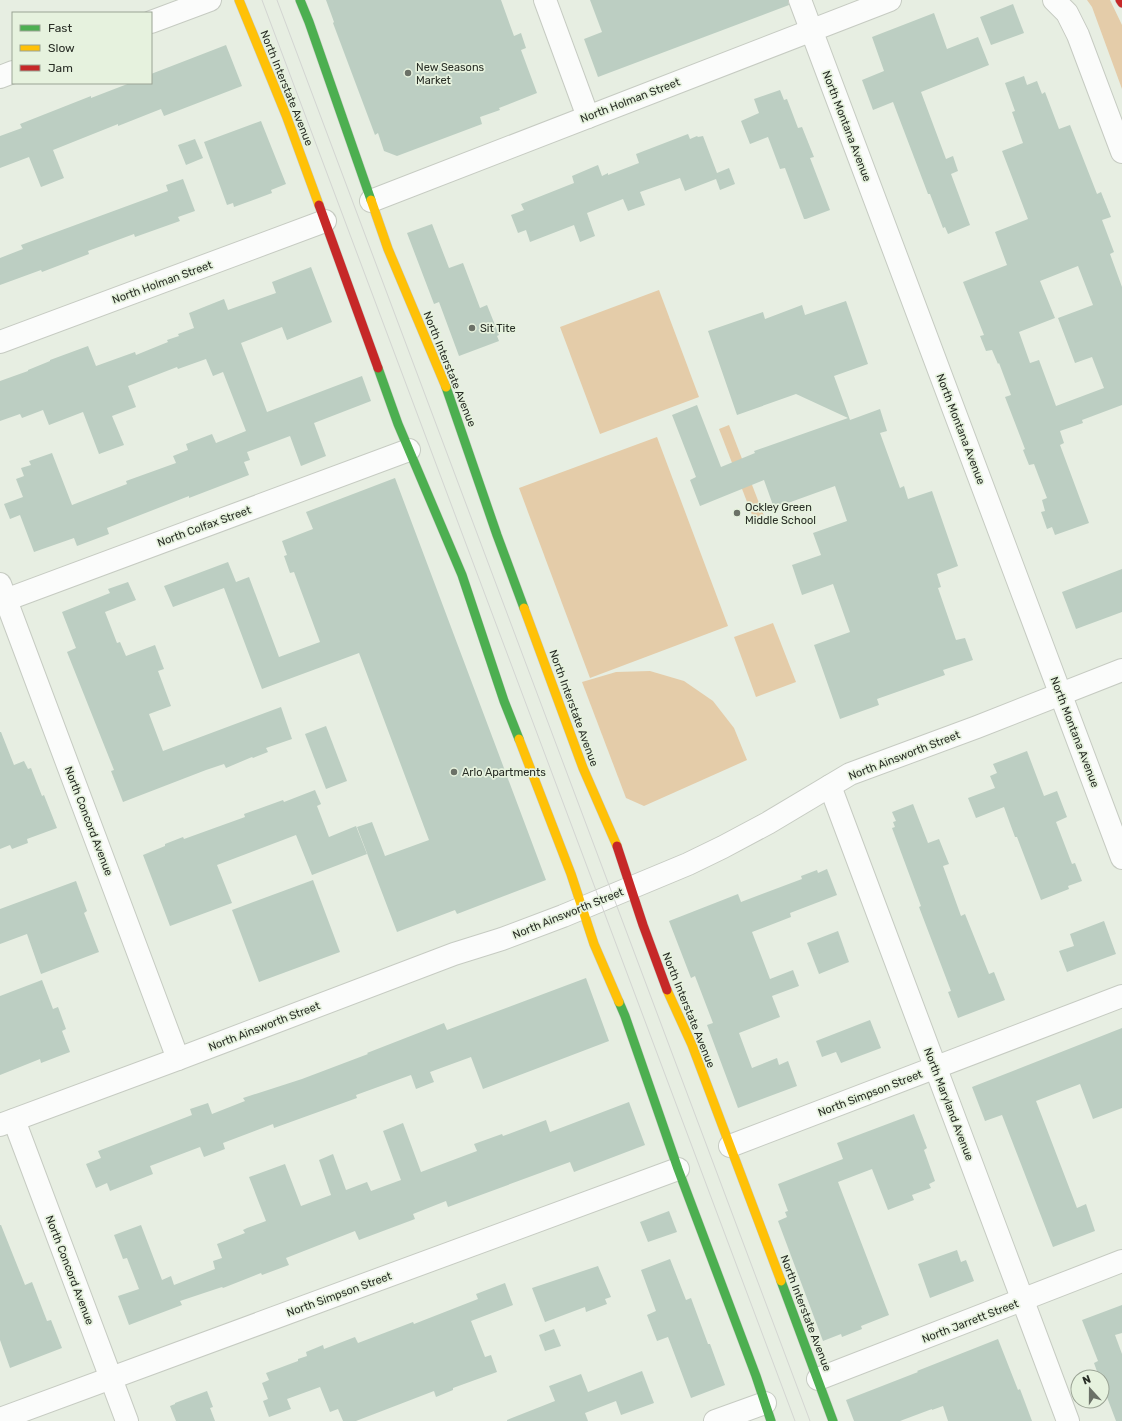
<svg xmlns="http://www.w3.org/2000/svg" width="1122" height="1421" viewBox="0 0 1122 1421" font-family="Rubik,sans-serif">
<rect width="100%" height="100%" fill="#e7eee2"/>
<!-- green -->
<g fill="#e4cca9">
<polygon points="1087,0 1110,0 1122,25 1122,89 1092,7"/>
<polygon points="659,290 699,397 600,434 560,327"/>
<polygon points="729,425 764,516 754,520 719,429"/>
<polygon points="657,437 728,626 590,678 519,488"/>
<polygon points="773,623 796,682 756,697 734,637"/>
<polygon points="650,671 684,681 713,701 734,728 747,760 644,806 626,798 582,682 616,672"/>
</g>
<!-- building -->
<g fill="#bccec2" fill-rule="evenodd">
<polygon points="326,0 501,0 514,36 521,33 526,48 521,50 537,93 499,108 500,110 480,117 482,124 397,156 384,151 378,133 375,135 333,23 334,22"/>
<polygon points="590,0 788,0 789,5 598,77 584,39 602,32"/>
<polygon points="1013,4 1024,33 991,45 980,17"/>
<polygon points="934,13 947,49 978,37 989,65 921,92 946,159 953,156 958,171 951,174 970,225 948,234 945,227 943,228 930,194 928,194 893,102 873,110 862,80 884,71 872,37"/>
<polygon points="226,45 242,86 164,116 161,109 118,126 118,124 53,150 64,178 41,187 29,157 0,168 0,136 22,128 20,124 91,96 91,98 130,83 151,83 151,74"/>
<path d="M1024,76l3,9 10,-4 5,13 3,-2 14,37 11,-4 27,69 4,-2 10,25 -9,3 12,32 -4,2 12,33v118l-40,15 1,3 -23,8 4,12 -4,2 29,78 -34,12 -3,-8 -5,2 -6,-17 4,-1 -3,-11 5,-2 -13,-34 -5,1 -6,-15 2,-1 -20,-52 6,-2 -12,-32 -1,1 -6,-14 -6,1 -6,-15 4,-1 -21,-53 44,-17 -12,-33 33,-13 -26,-68 21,-8 -11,-31 3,-1 -10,-28zM1078,266l15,39 -35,13 17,45 17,-6 12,31 -48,18 -17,-46 -9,3 -11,-31 36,-14 -15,-37z"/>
<polygon points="780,90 784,100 787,99 798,128 802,127 814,157 810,158 830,210 806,219 804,219 785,168 780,169 768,137 750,144 741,121 759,113 754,99"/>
<polygon points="261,121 286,184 271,190 272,193 234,207 233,203 227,205 204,142"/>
<polygon points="688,134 690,139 697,136 698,137 703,136 717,173 729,168 735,184 720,190 716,179 685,191 680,178 640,192 645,205 628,211 623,199 587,213 595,236 580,242 574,225 530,242 526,230 518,233 511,215 524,210 521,204 574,183 572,176 598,165 602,176 608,173 608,175 639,163 636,154"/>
<polygon points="195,139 203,158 186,165 178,145"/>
<polygon points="183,179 195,211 178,217 180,221 135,237 134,234 88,251 89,254 42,272 41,270 0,285 0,258 23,249 21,245 168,191 166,185"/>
<polygon points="432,224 449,268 463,263 480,308 487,305 499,335 497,336 499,341 459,356 439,302 434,304 407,233"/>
<polygon points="311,267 332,322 287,340 282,327 241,343 267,412 362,376 371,401 314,423 326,456 301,466 290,436 247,452 250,460 244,462 249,475 189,498 189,496 107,528 109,534 77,546 74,538 34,552 20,515 10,519 4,504 23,497 16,479 24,476 21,468 31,465 29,461 52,453 72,505 127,484 126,481 176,463 173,456 188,450 186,444 212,434 216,443 246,431 223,372 213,376 206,359 178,369 177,367 128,386 136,407 112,416 124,445 99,454 83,412 49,425 43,410 22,418 20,414 0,421 0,381 28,371 28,370 50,361 50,360 88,346 96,366 135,352 136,355 168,342 167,340 179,336 178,334 194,328 189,313 224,299 228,310 276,293 272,282"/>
<polygon points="846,301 868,364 834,376 850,420 880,409 887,431 880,433 900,488 904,486 908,499 932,491 958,566 937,574 941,587 938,588 956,640 965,638 973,660 943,670 945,675 877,699 879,705 840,719 814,645 850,632 833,584 802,595 792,565 821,555 813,533 847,521 835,486 774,508 764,480 700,506 690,480 696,477 672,415 697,405 721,467 755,453 754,451 848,418 796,394 737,415 708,331 763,312 765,319 802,305 805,315"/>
<polygon points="395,478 546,880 457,914 455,910 397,932 357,827 372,822 385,856 429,840 359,653 262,689 224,588 173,607 164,586 228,562 236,582 249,577 279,657 320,642 294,572 290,573 284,556 287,555 282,541 313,529 306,512"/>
<polygon points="1122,569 1122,612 1076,629 1062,592"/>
<polygon points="128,582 136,600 105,612 117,643 120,642 126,656 155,645 164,669 158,671 171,706 149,714 163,751 281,707 292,739 266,748 268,752 253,758 252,757 226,768 224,764 206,770 123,802 111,771 114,770 67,652 76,648 62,612 110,593 108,589"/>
<polygon points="326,726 347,781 326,789 305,734"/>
<polygon points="0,732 1,732 14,765 24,761 28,769 31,768 42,796 44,795 57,828 27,839 28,843 12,849 10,845 0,849"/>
<polygon points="1027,751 1044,796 1057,791 1067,817 1056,822 1072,864 1075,863 1082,881 1068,886 1069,889 1041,900 1017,837 1015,837 1004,807 976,818 968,798 995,788 990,776 997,773 993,764"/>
<polygon points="315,790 321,804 317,806 329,837 356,826 367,854 312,875 296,835 217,865 232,903 170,926 143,855 165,846 165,844 183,837 184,839 245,817 244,814 283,800 284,802"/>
<polygon points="913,804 928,843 939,839 949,864 943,866 961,916 965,914 989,974 994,972 1005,1000 958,1018 948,992 951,991 919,907 921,906 892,828 895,827 893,822 896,821 892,812"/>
<polygon points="827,869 837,895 790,913 791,917 752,932 770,979 793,970 799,986 772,996 780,1017 739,1033 752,1068 777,1058 779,1065 788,1061 797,1086 738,1108 707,1025 713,1023 695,976 691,978 669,921 738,894 741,902 802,879 801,876 817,870 818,873"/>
<polygon points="313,880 340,952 259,982 232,910"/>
<polygon points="76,881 87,911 84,913 99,952 41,974 27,934 0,944 0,909"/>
<polygon points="1104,921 1116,954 1067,972 1059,951 1074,946 1070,934"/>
<polygon points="838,931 849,962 819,974 807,943"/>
<polygon points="586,978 609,1041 483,1089 471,1057 430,1072 434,1082 416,1089 411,1075 356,1095 357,1098 274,1128 273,1124 223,1143 225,1149 204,1157 200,1147 150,1166 153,1174 110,1191 107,1183 96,1188 86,1164 101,1158 98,1151 192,1115 190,1109 208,1103 212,1114 245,1101 243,1098 302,1079 368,1054 367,1053 444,1023 447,1030"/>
<polygon points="42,980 53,1009 58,1007 66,1029 62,1031 70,1052 41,1063 40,1059 0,1075 0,996"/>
<polygon points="870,1020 881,1048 841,1063 836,1052 822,1057 816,1041"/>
<polygon points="1122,1028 1122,1108 1093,1119 1080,1084 1036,1101 1077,1208 1086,1204 1095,1231 1053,1247 1002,1115 985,1121 972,1087"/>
<polygon points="629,1102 645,1145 574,1172 570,1162 448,1207 446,1201 413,1214 415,1219 359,1240 355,1231 286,1258 289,1265 262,1275 261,1273 223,1288 222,1287 180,1301 182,1305 129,1325 118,1296 139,1289 127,1258 123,1259 114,1235 141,1225 162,1280 171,1276 174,1285 215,1269 213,1261 222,1258 217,1244 245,1233 243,1230 247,1228 266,1221 249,1177 285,1164 301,1206 331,1195 319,1160 333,1154 346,1190 367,1182 371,1191 401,1180 383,1131 403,1123 421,1172 477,1151 474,1144 502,1134 503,1136 546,1120 550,1132"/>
<polygon points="914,1114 927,1148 924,1150 935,1181 929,1184 931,1188 912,1195 914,1200 888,1210 872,1169 838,1182 889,1315 861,1326 862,1329 842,1337 841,1334 823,1341 778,1221 787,1217 785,1212 788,1211 778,1184 843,1159 837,1143"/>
<polygon points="669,1211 677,1232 648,1242 640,1222"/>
<polygon points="0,1225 1,1225 25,1285 32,1282 47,1321 51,1320 62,1348 10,1368 0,1340"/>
<polygon points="957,1250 961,1262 966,1260 974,1281 930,1298 918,1264"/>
<polygon points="670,1259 686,1300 691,1298 708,1344 710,1344 725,1385 691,1398 668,1337 657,1341 647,1315 656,1311 641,1270"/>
<polygon points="598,1266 611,1297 605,1299 607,1304 586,1312 585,1307 545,1322 532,1288"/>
<polygon points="505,1283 513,1305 471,1321 485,1357 491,1355 497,1372 453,1388 453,1390 436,1397 434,1391 356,1421 343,1421 338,1409 330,1412 320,1387 287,1399 291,1409 269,1417 263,1401 268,1399 262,1383 269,1380 266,1373 298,1361 298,1359 307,1356 306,1352 323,1345 324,1349 355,1337 358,1343 413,1322 414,1324 478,1299 476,1294"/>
<polygon points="1122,1305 1122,1333 1115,1335 1122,1354 1122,1421 1116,1421 1102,1384 1102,1377 1099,1377 1094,1363 1098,1361 1082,1320"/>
<polygon points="554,1329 561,1346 545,1351 539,1335"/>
<polygon points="998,1339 1018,1390 1020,1389 1032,1421 948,1421 943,1406 932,1410 932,1409 900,1421 854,1421 846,1400 918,1372 917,1371"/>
<polygon points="642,1371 654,1403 621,1415 616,1401 585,1413 588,1421 507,1421 507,1420 555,1401 549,1386 581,1374 588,1392"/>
<polygon points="207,1391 213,1407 210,1408 215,1421 176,1421 170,1406 175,1404 175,1403"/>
</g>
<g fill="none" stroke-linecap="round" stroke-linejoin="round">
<defs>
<g id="street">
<polyline points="545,0 588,117"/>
<polyline points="800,0 1122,858"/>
<polyline points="1054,0 1067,13 1078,35 1122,152"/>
<polyline points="151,22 210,0"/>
<polyline points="0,77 13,72"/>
<polyline points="371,201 890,0"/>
<polyline points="0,342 325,221"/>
<polyline points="0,584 178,1059"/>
<polyline points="0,602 409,450"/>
<polyline points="830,786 1068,1421"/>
<polyline points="14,1120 127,1421"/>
<polyline points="0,1125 178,1059 454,954 502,939 563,916 688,864 723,847 768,823 850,774 977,727 1122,670"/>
<polyline points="730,1146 1122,996"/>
<polyline points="818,1379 1122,1261"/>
<polyline points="0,1419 678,1169"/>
<polyline points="715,1421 765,1403"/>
</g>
<g id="fast">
<polyline points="300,0 309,22 371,200"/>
<polyline points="378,368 398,424 462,575 504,701 519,739"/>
<polyline points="446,387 497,535 524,608"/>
<polyline points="619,1002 625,1016 678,1169 756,1376 771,1421"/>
<polyline points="781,1281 833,1421"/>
</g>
<g id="slow">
<polyline points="239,0 286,115 319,205"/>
<polyline points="371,200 388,249 446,387"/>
<polyline points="524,608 583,768 617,846"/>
<polyline points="519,739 571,874 594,944 619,1002"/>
<polyline points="667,990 692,1045 781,1281"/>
</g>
<g id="jam">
<polyline points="1120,0 1122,3"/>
<polyline points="319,205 378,368"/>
<polyline points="617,846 643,925 667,990"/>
</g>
</defs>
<!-- street casing -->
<use href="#street" stroke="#c6cbc2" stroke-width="24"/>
<!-- fast casing -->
<use href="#fast" stroke="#c6cbc2" stroke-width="10"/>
<!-- slow casing -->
<use href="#slow" stroke="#c6cbc2" stroke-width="10"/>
<!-- jam casing -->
<use href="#jam" stroke="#c6cbc2" stroke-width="10"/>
<!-- street -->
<use href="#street" stroke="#fbfcfb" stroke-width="22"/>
<!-- fast -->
<use href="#fast" stroke="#4caf50" stroke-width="9"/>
<!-- slow -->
<use href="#slow" stroke="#ffc107" stroke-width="9"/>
<!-- jam -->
<use href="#jam" stroke="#c62828" stroke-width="9"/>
<!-- tram -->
<g stroke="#d3d5d2" stroke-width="1">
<polyline points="262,0 795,1421"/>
<polyline points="277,0 810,1421"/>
</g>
</g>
<!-- markers -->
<g fill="#6b7167" stroke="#e6f2de" stroke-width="1.5">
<circle cx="408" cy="73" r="4"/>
<circle cx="472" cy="328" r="4"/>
<circle cx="737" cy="513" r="4"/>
<circle cx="454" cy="772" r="4"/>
</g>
<g text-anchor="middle" stroke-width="3.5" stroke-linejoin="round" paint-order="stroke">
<!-- poi labels -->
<g font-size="11" fill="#282d25" stroke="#e6f2de" text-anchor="start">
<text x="416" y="71">New Seasons<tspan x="416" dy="13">Market</tspan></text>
<text x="480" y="332">Sit Tite</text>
<text x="745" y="511">Ockley Green<tspan x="745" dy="13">Middle School</tspan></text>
<text x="462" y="776">Arlo Apartments</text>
</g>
<!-- street labels -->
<g font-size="11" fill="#282d25" stroke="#e6f2de">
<text transform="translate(287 88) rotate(68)" y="4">North Interstate Avenue</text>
<text transform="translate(630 100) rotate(-21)" y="4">North Holman Street</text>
<text transform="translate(847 126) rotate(69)" y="4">North Montana Avenue</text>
<text transform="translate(162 282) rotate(-20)" y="4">North Holman Street</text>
<text transform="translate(450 369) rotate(68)" y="4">North Interstate Avenue</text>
<text transform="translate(961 429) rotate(69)" y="4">North Montana Avenue</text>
<text transform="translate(204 526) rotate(-20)" y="4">North Colfax Street</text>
<text transform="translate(574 708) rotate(70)" y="4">North Interstate Avenue</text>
<text transform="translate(1075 732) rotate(69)" y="4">North Montana Avenue</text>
<text transform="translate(904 755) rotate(-21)" y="4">North Ainsworth Street</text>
<text transform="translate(89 821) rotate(69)" y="4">North Concord Avenue</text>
<text transform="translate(568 913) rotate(-22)" y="4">North Ainsworth Street</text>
<text transform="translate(689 1010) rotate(68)" y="4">North Interstate Avenue</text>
<text transform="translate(264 1026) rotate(-21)" y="4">North Ainsworth Street</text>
<text transform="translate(870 1093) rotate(-21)" y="4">North Simpson Street</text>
<text transform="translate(949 1104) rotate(69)" y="4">North Maryland Avenue</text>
<text transform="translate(70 1270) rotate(69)" y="4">North Concord Avenue</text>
<text transform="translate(339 1294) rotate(-20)" y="4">North Simpson Street</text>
<text transform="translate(806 1313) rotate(69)" y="4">North Interstate Avenue</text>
<text transform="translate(970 1321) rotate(-21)" y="4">North Jarrett Street</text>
</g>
</g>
<!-- legend -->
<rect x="12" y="12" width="140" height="72" fill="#e6f2de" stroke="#9aa394"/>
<rect x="20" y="25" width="20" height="6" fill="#4caf50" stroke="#9aa394"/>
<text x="48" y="32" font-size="12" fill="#282d25">Fast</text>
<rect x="20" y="45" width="20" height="6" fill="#ffc107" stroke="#9aa394"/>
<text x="48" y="52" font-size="12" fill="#282d25">Slow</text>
<rect x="20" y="65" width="20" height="6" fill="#c62828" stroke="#9aa394"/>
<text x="48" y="72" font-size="12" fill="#282d25">Jam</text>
<!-- north arrow -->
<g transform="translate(1090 1389) rotate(339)"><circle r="19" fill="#e6f2de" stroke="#9aa394"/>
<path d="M0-3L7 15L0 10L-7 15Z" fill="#6b7167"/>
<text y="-6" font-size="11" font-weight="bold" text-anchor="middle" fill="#282d25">N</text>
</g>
</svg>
